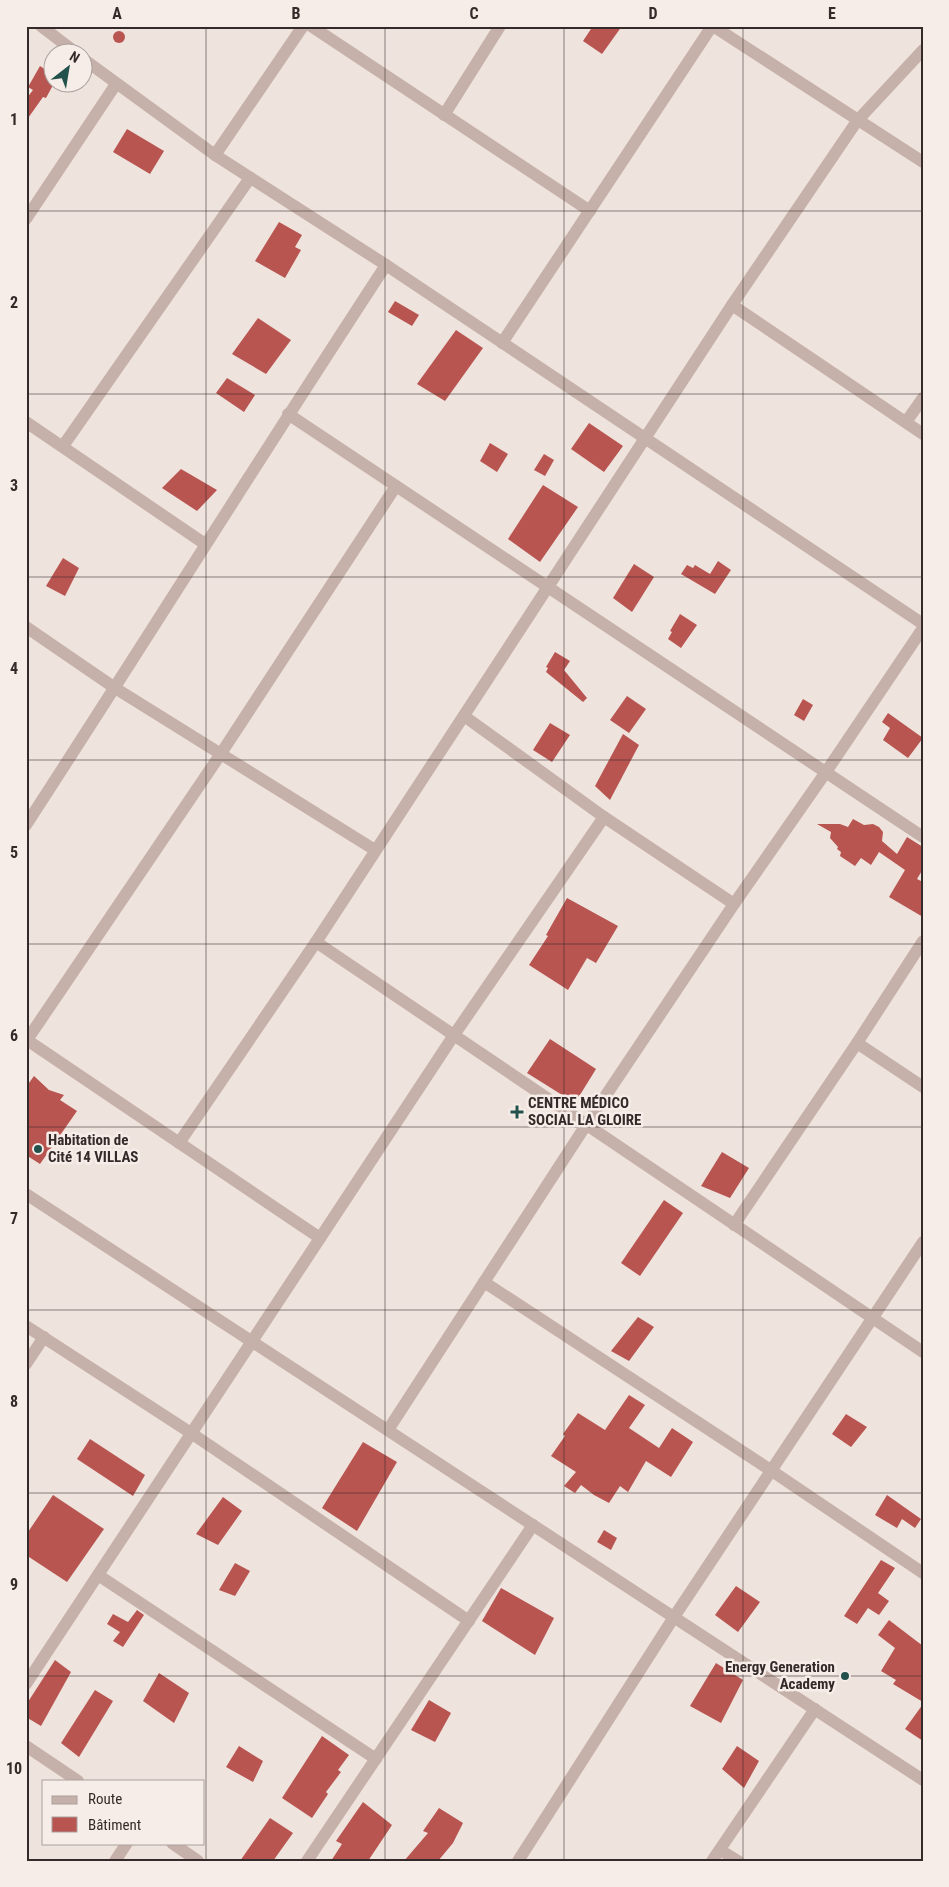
<svg xmlns="http://www.w3.org/2000/svg" width="949" height="1887" viewBox="0 0 949 1887" font-family="'Roboto Condensed',sans-serif">
<rect width="100%" height="100%" fill="#efe3dd"/>
<!-- building -->
<g fill="#b95551">
<polygon points="593,26 622,26 602,54 583,41"/>
<circle cx="119" cy="37" r="6"/>
<polygon points="40,66 52,74 52,87 46,98 43,97 26,121 26,99 33,90 28,87"/>
<polygon points="127,129 164,151 150,174 113,152"/>
<polygon points="279,222 302,235 295,247 301,250 285,278 255,261"/>
<polygon points="395,301 419,315 412,326 388,312"/>
<polygon points="258,318 291,340 266,374 232,354"/>
<polygon points="456,330 483,348 445,401 417,384"/>
<polygon points="227,378 255,395 244,412 216,393"/>
<polygon points="589,423 623,446 604,472 571,449"/>
<polygon points="490,443 508,454 497,472 480,461"/>
<polygon points="544,454 554,460 545,476 534,470"/>
<polygon points="181,469 217,490 197,511 162,488"/>
<polygon points="543,485 578,507 540,562 508,539"/>
<polygon points="63,558 79,568 65,596 46,586"/>
<polygon points="718,561 731,570 715,594 681,574 687,565 693,568 695,565 710,574"/>
<polygon points="634,564 654,577 632,612 613,598"/>
<polygon points="680,614 697,625 681,648 668,639 672,632 670,631"/>
<polygon points="555,652 570,661 564,670 587,698 583,702 546,672 548,668 546,667"/>
<polygon points="627,696 646,709 629,733 610,720"/>
<polygon points="803,699 813,705 804,721 794,715"/>
<polygon points="888,713 923,738 908,758 883,740 890,728 882,722"/>
<polygon points="550,723 570,735 552,762 533,750"/>
<polygon points="623,734 639,745 610,800 595,786"/>
<polygon points="853,819 864,825 873,824 879,827 883,832 882,841 897,854 907,837 923,847 923,869 917,879 923,882 923,917 889,897 905,870 879,852 871,865 861,858 855,866 840,856 841,852 837,849 838,847 830,838 831,832 817,824 840,824 848,827"/>
<polygon points="567,898 618,926 596,963 587,958 568,990 529,965 548,936 546,935"/>
<polygon points="550,1039 596,1069 575,1103 527,1073"/>
<polygon points="34,1076 49,1090 64,1095 60,1100 77,1111 40,1164 26,1155 26,1087"/>
<polygon points="722,1152 749,1168 730,1198 701,1186"/>
<polygon points="664,1200 683,1213 640,1276 621,1263"/>
<polygon points="638,1317 654,1327 629,1361 611,1351"/>
<polygon points="629,1395 645,1405 629,1428 659,1448 672,1428 693,1442 671,1477 646,1461 628,1492 620,1486 609,1503 594,1495 581,1485 575,1493 564,1486 576,1472 551,1456 565,1436 563,1434 578,1413 605,1430"/>
<polygon points="846,1414 867,1427 851,1447 832,1434"/>
<polygon points="90,1439 145,1475 133,1496 77,1459"/>
<polygon points="363,1442 397,1462 357,1531 322,1508"/>
<polygon points="53,1495 104,1529 67,1582 26,1555 26,1535"/>
<polygon points="887,1495 921,1519 915,1528 902,1519 897,1528 875,1515"/>
<polygon points="223,1497 242,1511 218,1545 196,1534"/>
<polygon points="604,1530 617,1538 611,1550 597,1542"/>
<polygon points="881,1560 895,1568 878,1593 889,1601 879,1615 868,1608 857,1624 844,1616"/>
<polygon points="235,1563 250,1571 235,1596 219,1590"/>
<polygon points="736,1586 760,1602 738,1632 715,1615"/>
<polygon points="501,1588 554,1618 535,1655 482,1621"/>
<polygon points="137,1610 144,1615 123,1647 113,1641 120,1632 107,1624 113,1614 128,1622"/>
<polygon points="889,1620 923,1646 923,1702 893,1684 896,1680 881,1671 895,1648 878,1635"/>
<polygon points="55,1660 71,1672 41,1726 26,1717 26,1705"/>
<polygon points="716,1663 743,1680 721,1723 690,1706"/>
<polygon points="159,1673 189,1693 174,1723 143,1701"/>
<polygon points="95,1690 113,1701 79,1757 61,1743"/>
<polygon points="429,1700 451,1713 435,1742 411,1730"/>
<polygon points="923,1704 923,1741 905,1729"/>
<polygon points="322,1736 349,1755 338,1770 341,1772 326,1792 328,1794 312,1818 282,1798"/>
<polygon points="239,1746 263,1761 253,1782 226,1767"/>
<polygon points="737,1746 759,1761 744,1788 722,1769"/>
<polygon points="363,1802 392,1825 368,1861 331,1861 342,1844 336,1841"/>
<polygon points="439,1808 463,1823 453,1843 438,1861 404,1861 428,1833 423,1831"/>
<polygon points="270,1818 293,1833 273,1861 240,1861"/>
</g>
<g fill="none" stroke-linecap="round" stroke-linejoin="round">
<!-- minor -->
<g stroke="#c6b1aa" stroke-width="12">
<polyline points="41,26 75,52"/>
<polyline points="311,26 590,211"/>
<polyline points="713,26 923,162"/>
<polyline points="82,58 215,155 386,265 923,624"/>
<polyline points="444,115 500,26"/>
<polyline points="215,155 303,26"/>
<polyline points="26,219 116,84"/>
<polyline points="732,305 923,434"/>
<polyline points="502,343 712,26"/>
<polyline points="288,414 923,837"/>
<polyline points="26,422 205,544"/>
<polyline points="906,422 923,398"/>
<polyline points="63,446 250,178"/>
<polyline points="26,627 115,688 375,850"/>
<polyline points="464,716 604,817 734,904"/>
<path d="M26,825c121,-186 238,-374 360,-560"/>
<polyline points="316,942 923,1352"/>
<polyline points="857,1043 923,1087"/>
<polyline points="179,1143 316,942 732,305 857,121 923,50"/>
<polyline points="26,1194 923,1780"/>
<polyline points="734,1225 857,1043 923,941"/>
<polyline points="320,1238 27,1040 220,755 396,486"/>
<polyline points="484,1282 772,1471 923,1573"/>
<polyline points="26,1326 191,1433 469,1621"/>
<polyline points="26,1364 44,1337"/>
<polyline points="388,1430 586,1125 734,904 826,772 923,628"/>
<polyline points="98,1575 376,1759"/>
<polyline points="26,1684 454,1035 604,817"/>
<polyline points="26,1746 78,1781"/>
<polyline points="172,1843 198,1861"/>
<polyline points="720,1850 738,1861"/>
<polyline points="115,1861 127,1843"/>
<polyline points="307,1861 533,1525"/>
<polyline points="518,1861 674,1617 923,1242"/>
<polyline points="712,1861 815,1709"/>
</g>
</g>
<!-- grid -->
<path fill="none" stroke="#342a29" stroke-width="1" stroke-opacity="0.55" d="M206,26v1835M385,26v1835M564,26v1835M743,26v1835M26,211h897M26,394h897M26,577h897M26,760h897M26,944h897M26,1127h897M26,1310h897M26,1493h897M26,1676h897"/>
<!-- markers -->
<g fill="#23514b" stroke="#f7ede8" stroke-width="2">
<path d="M514.5 1104.5h5v5h5v5h-5v5h-5v-5h-5v-5h5z"/>
<circle cx="38" cy="1149" r="5"/>
<circle cx="845" cy="1676" r="5"/>
</g>
<g text-anchor="middle" stroke-width="5" stroke-linejoin="round" paint-order="stroke">
<!-- poi labels -->
<g font-size="15" font-weight="bold" fill="#342a29" stroke="#f7ede8" text-anchor="start">
<text x="528" y="1108">CENTRE MÉDICO<tspan x="528" dy="17">SOCIAL LA GLOIRE</tspan></text>
<text x="48" y="1145">Habitation de<tspan x="48" dy="17">Cité 14 VILLAS</tspan></text>
<text x="835" y="1672" text-anchor="end">Energy Generation<tspan x="835" dy="17">Academy</tspan></text>
</g>
</g>
<!-- border -->
<rect width="949" height="1887" fill="none" stroke="#f7ede8" stroke-width="55"/>
<!-- legend -->
<rect x="42" y="1780" width="162" height="65" fill="#f7ede8" stroke="#a99f9c"/>
<rect x="52" y="1796" width="25" height="8" fill="#c6b1aa" stroke="#a99f9c"/>
<text x="88" y="1804" font-size="15" fill="#342a29">Route</text>
<rect x="52" y="1817" width="25" height="15" fill="#b95551" stroke="#a99f9c"/>
<text x="88" y="1830" font-size="15" fill="#342a29">Bâtiment</text>
<!-- north arrow -->
<g transform="translate(68 68) rotate(31)"><circle r="24" fill="#f7ede8" stroke="#a99f9c"/>
<path d="M0-4L9 19L0 12L-9 19Z" fill="#23514b"/>
<text y="-8" font-size="14" font-weight="bold" text-anchor="middle" fill="#342a29">N</text>
</g>
<rect x="28" y="28" width="894" height="1832" fill="none" stroke="#342a29" stroke-width="2"/>
<g font-size="16" text-anchor="middle" font-weight="bold" fill="#342a29">
<text x="117" y="19">A</text>
<text x="296" y="19">B</text>
<text x="474" y="19">C</text>
<text x="653" y="19">D</text>
<text x="832" y="19">E</text>
<text x="14" y="125">1</text>
<text x="14" y="308">2</text>
<text x="14" y="491">3</text>
<text x="14" y="674">4</text>
<text x="14" y="858">5</text>
<text x="14" y="1041">6</text>
<text x="14" y="1224">7</text>
<text x="14" y="1407">8</text>
<text x="14" y="1590">9</text>
<text x="14" y="1774">10</text>
</g>
</svg>
